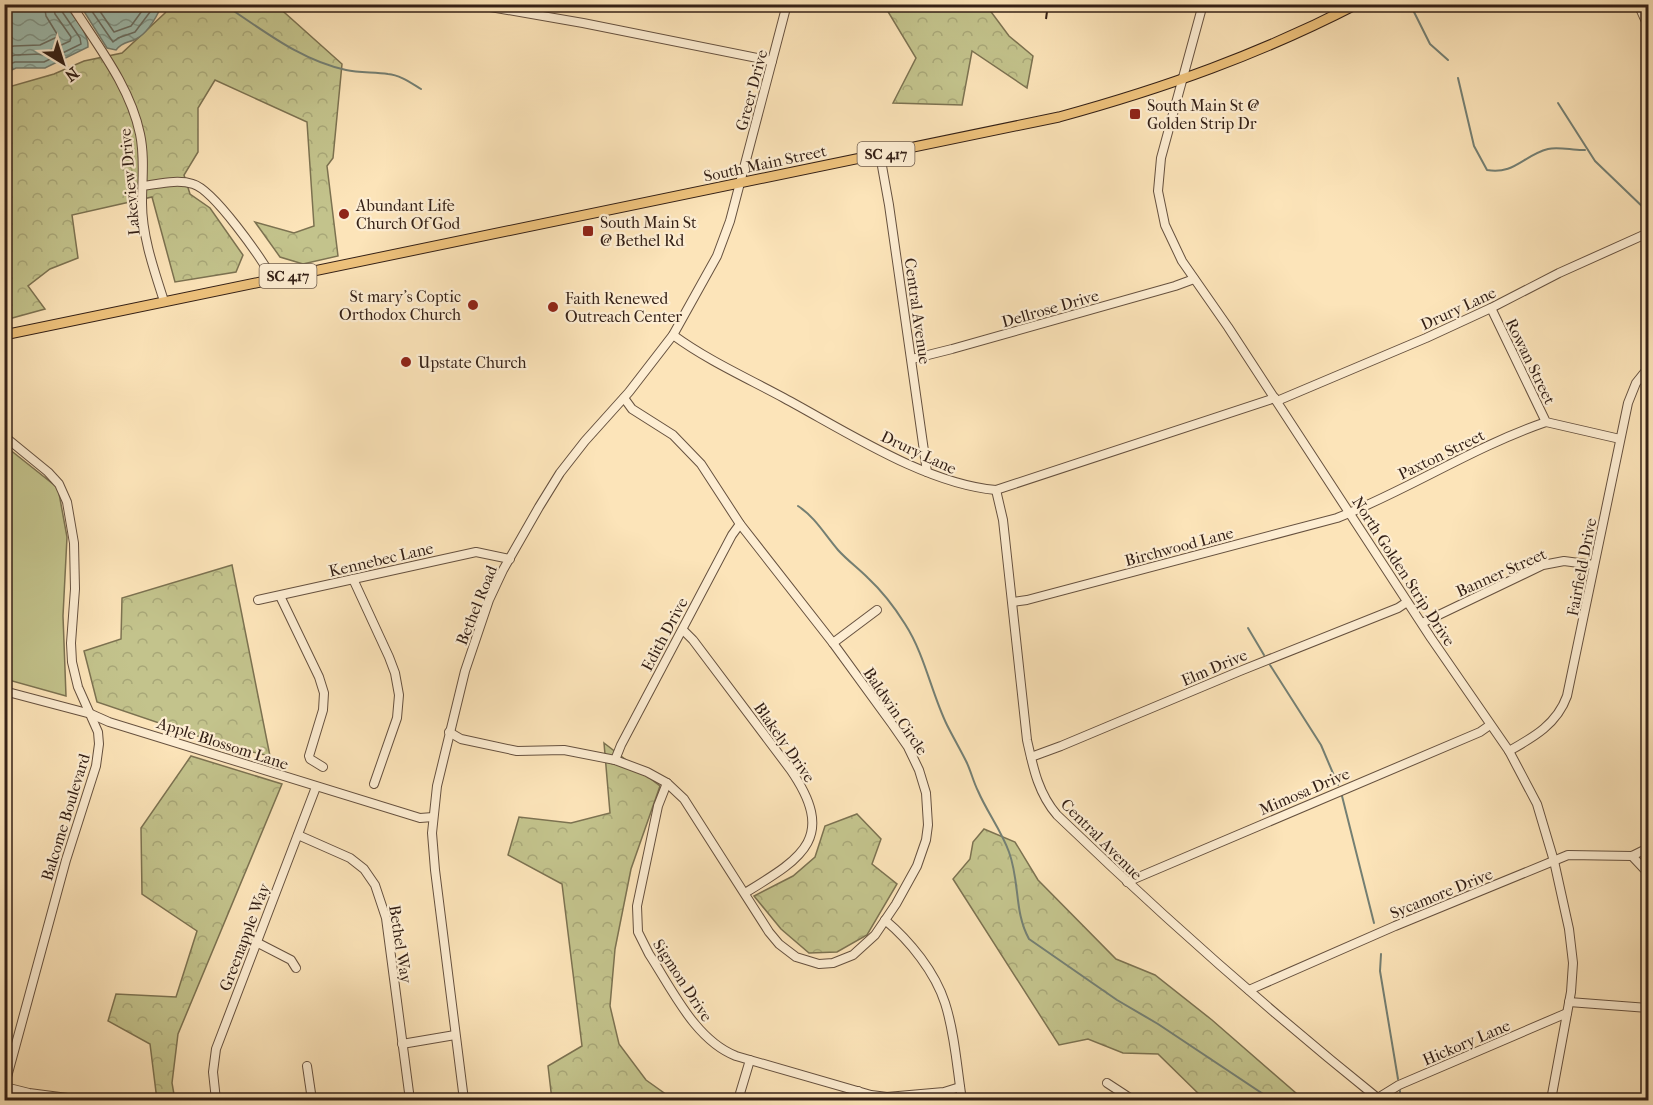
<svg xmlns="http://www.w3.org/2000/svg" width="1653" height="1105" viewBox="0 0 1653 1105" font-family="'IM FELL French Canon',serif">
<defs>
<pattern id="forest-crowns" width="20" height="18" patternUnits="userSpaceOnUse" patternTransform="scale(1.5)"><rect width="20" height="18" fill="#c3c38c"/><path d="M2 6a3 3 0 1 1 6 0M12 15a3 3 0 1 1 6 0" fill="none" stroke="#a8a778"/></pattern>
<pattern id="water-waves" width="16" height="10" patternUnits="userSpaceOnUse" patternTransform="scale(1.5)"><rect width="16" height="10" fill="#9fbeb1"/><path d="M0 5q4-4 8 0t8 0" fill="none" stroke="#829a8f"/></pattern>
</defs>
<rect width="100%" height="100%" fill="#fce4b9"/>
<filter id="stains"><feTurbulence type="fractalNoise" baseFrequency=".00333" numOctaves="4"/><feColorMatrix values="0 0 0 0 .2 0 0 0 0 .09 0 0 0 0 .02 0 0 0 .5 -.17"/></filter>
<radialGradient id="worn" r=".72"><stop offset=".6" stop-color="#630" stop-opacity="0"/><stop offset="1" stop-color="#630" stop-opacity=".3"/></radialGradient>
<!-- forest -->
<g fill="url(#forest-crowns)" stroke="#7c7251" stroke-width="1.5">
<polygon points="170,5 276,5 342,64 333,158 327,166 338,256 303,264 280,257 255,222 294,233 314,226 307,122 215,80 198,108 198,152 184,175 190,194 210,208 243,255 236,272 175,282 152,197 72,215 78,258 50,269 28,286 45,309 5,320 5,88 54,74 84,61 122,53 165,13"/>
<polygon points="884,5 986,5 1009,36 1033,56 1027,88 972,51 962,105 893,103 916,58"/>
<polygon points="232,565 270,756 230,747 97,702 84,651 121,639 122,598"/>
<polygon points="604,743 660,786 631,869 615,949 610,1006 619,1044 646,1080 674,1100 552,1100 548,1066 582,1046 562,884 508,855 519,817 571,823 610,813"/>
<polygon points="191,756 282,784 178,1034 172,1083 175,1100 157,1100 150,1044 108,1021 116,994 176,997 197,931 142,894 141,828"/>
<polygon points="857,814 881,839 872,864 897,884 867,935 837,952 809,953 781,929 754,896 793,876 815,857 825,826"/>
<polygon points="984,829 1015,842 1038,880 1116,959 1155,975 1212,1020 1304,1100 1205,1100 1158,1054 1123,1053 1088,1039 1059,1045 953,879 970,859 973,842"/>
</g>
<!-- park -->
<polygon fill="#c3c38c" stroke="#7c7251" stroke-width="1.5" points="4,445 58,488 67,537 63,616 66,696 5,679"/>
<!-- water -->
<g fill="url(#water-waves)" stroke="#747f73" stroke-width="1.5">
<path d="M4,5h61c8,11 24,28 23,42l-43,21h-29l-11,5z"/>
<path d="M80,5l82,-1v1c-5,11 -14,28 -26,34 -8,4 -14,3 -20,11l-9,-2z"/>
</g>
<g fill="none" stroke-linecap="round" stroke-linejoin="round">
<!-- shore -->
<g stroke="#6a6f64" stroke-width="1.5">
<polyline points="87,4 113,42 118,38 135,32 156,4"/>
<polyline points="95,4 114,32 131,26 147,4"/>
<polyline points="4,48 14,46 40,45 57,37 57,34 46,16 44,4"/>
<polyline points="4,58 15,55 42,54 70,41 71,37 55,14 53,4"/>
<polyline points="4,66 15,62 44,62 81,44 80,38 61,10 60,4"/>
</g>
<!-- stream -->
<g stroke="#747f73" stroke-width="2">
<path d="M223,4c39,25 76,56 123,66 13,3 28,2 42,4 12,1 23,9 33,15"/>
<polyline points="1410,4 1430,44 1448,60"/>
<path d="M1458,78l16,68 13,24c27,5 37,-15 61,-21 11,-3 26,2 37,1"/>
<polyline points="1558,103 1595,161 1648,212"/>
<path d="M798,506c17,11 27,29 40,44 9,10 20,18 30,28 14,13 27,30 37,46 20,31 26,68 42,101 6,12 13,24 19,36 5,10 7,20 12,30 9,21 23,39 31,61 11,30 5,60 20,87l88,61 41,24 114,76"/>
<polyline points="1248,628 1264,655"/>
<polyline points="1270,665 1321,745 1338,785"/>
<polyline points="1342,796 1374,923"/>
<polyline points="1381,954 1380,971 1398,1079"/>
<polyline points="1400,1100 1400,1091"/>
</g>
<defs>
<g id="minor">
<path d="M71,4c26,41 59,82 69,130 5,23 2,46 2,69 0,33 12,67 22,98"/>
<polyline points="473,4 583,23 772,61"/>
<polyline points="1203,4 1161,158 1158,191 1165,225 1182,261 1228,327 1431,638 1509,751 1537,804 1554,861 1569,929 1573,963 1571,992 1551,1100"/>
<polyline points="1638,4 1648,26"/>
<polyline points="880,155 889,205 927,472"/>
<path d="M143,186c16,-2 34,-7 50,-2 21,6 68,74 80,95"/>
<polyline points="1491,308 1546,422 1620,439"/>
<path d="M673,335c34,25 74,43 111,63 63,34 142,86 212,92l279,-92"/>
<polyline points="912,359 952,349 1175,286 1194,279"/>
<polyline points="1277,401 1426,338 1491,308 1559,273 1648,233"/>
<polyline points="4,436 48,472 59,484 67,502 74,543 75,589 71,643 72,662 78,687 98,732 99,744 96,766 66,860 4,1088"/>
<path d="M996,490l7,30 24,220c6,27 11,53 30,75 104,100 211,195 323,285"/>
<polyline points="353,579 389,657 395,673 399,695 397,718 374,784"/>
<polyline points="280,596 319,677 324,693 323,710 309,756 310,759 323,767"/>
<polyline points="258,600 476,552 510,559"/>
<path d="M1013,602l14,-2 310,-82c71,-28 136,-71 209,-96"/>
<polyline points="1422,623 1543,565 1564,561 1594,565"/>
<path d="M683,630l10,10 97,129c48,69 12,89 -45,124"/>
<polyline points="833,643 877,610"/>
<polyline points="4,691 91,714 109,722 420,818 433,817"/>
<polyline points="449,732 461,739 517,751 564,750 615,760 647,772 667,783 684,799 769,932 779,944 796,957 819,964 833,963 853,955 875,935 896,904 917,866 926,840 928,825 926,793 919,770 908,747 892,724 833,643 740,524 701,464 673,435 632,409 624,398"/>
<path d="M1509,751c25,-14 48,-27 58,-55l61,-293 8,-20 12,-15"/>
<polyline points="1031,757 1061,746 1240,671 1398,608 1407,602"/>
<polyline points="615,760 621,745 732,535 740,524"/>
<path d="M667,783l-9,23 -21,100 1,26 11,22c23,35 46,86 87,102l135,39 16,2 57,-5 16,-5"/>
<polyline points="298,835 350,858 364,869 375,885 386,918 410,1100"/>
<polyline points="1632,856 1648,873"/>
<polyline points="1127,882 1480,732 1490,725"/>
<path d="M885,920c25,21 50,52 60,83 10,31 12,66 17,97"/>
<polyline points="256,942 291,960 296,968"/>
<polyline points="1249,990 1395,926 1568,855 1632,856 1648,848"/>
<polyline points="1569,1002 1648,1008"/>
<polyline points="402,1044 455,1035"/>
<polyline points="307,1066 312,1100"/>
<polyline points="1107,1083 1133,1100"/>
<polyline points="5,1087 29,1093 83,1100"/>
<polyline points="1378,1098 1399,1085 1567,1013"/>
<polyline points="216,1100 213,1072 216,1049 316,787"/>
<polyline points="464,1100 435,870 432,833 437,786 465,671 489,600 503,570 539,507 560,473 585,441 629,392 673,335 717,256 730,221 787,4"/>
<polyline points="738,1100 750,1060"/>
<polyline points="856,1100 858,1091"/>
</g>
<path id="major" d="M4,335l1055,-218c106,-29 201,-63 298,-113"/>
</defs>
<!-- minor casing -->
<use href="#minor" stroke="#66513f" stroke-width="10"/>
<!-- major casing -->
<use href="#major" stroke="#342016" stroke-width="11"/>
<!-- minor -->
<use href="#minor" stroke="#fdedd2" stroke-width="8"/>
<!-- major -->
<use href="#major" stroke="#eec27c" stroke-width="9"/>
<!-- rail -->
<polyline stroke="#342016" stroke-width="2" stroke-dasharray="10 10" stroke-linecap="butt" points="1046,19 1048,4"/>
</g>
<!-- markers -->
<g fill="#8f2418" stroke="#fdedd2" stroke-width="2">
<rect x="1129" y="108" width="12" height="12" rx="3"/>
<circle cx="344" cy="214" r="6"/>
<rect x="582" y="225" width="12" height="12" rx="3"/>
<circle cx="473" cy="305" r="6"/>
<circle cx="553" cy="307" r="6"/>
<circle cx="406" cy="362" r="6"/>
</g>
<g text-anchor="middle" stroke-width="4.5" stroke-linejoin="round" paint-order="stroke">
<!-- shield labels -->
<g fill="#fdedd2" stroke="#705e4e" stroke-width="1.5">
<rect x="857.5" y="142" width="57" height="24" rx="4.5"/>
<rect x="259.5" y="264" width="57" height="24" rx="4.5"/>
</g>
<g font-size="15" font-weight="bold" fill="#342016">
<text x="886" y="159">SC 417</text>
<text x="288" y="281">SC 417</text>
</g>
<!-- street labels -->
<g font-size="16" fill="#342016" stroke="#fdedd2">
<text transform="translate(751 90) rotate(-75)" y="6">Greer Drive</text>
<text transform="translate(765 163) rotate(-12)" y="6">South Main Street</text>
<text transform="translate(129 182) rotate(-95)" y="6">Lakeview Drive</text>
<text transform="translate(1050 308) rotate(-16)" y="6">Dellrose Drive</text>
<text transform="translate(1458 308) rotate(-25)" y="6">Drury Lane</text>
<text transform="translate(918 311) rotate(82)" y="6">Central Avenue</text>
<text transform="translate(1531 361) rotate(64)" y="6">Rowan Street</text>
<text transform="translate(919 452) rotate(25)" y="6">Drury Lane</text>
<text transform="translate(1441 454) rotate(-26)" y="6">Paxton Street</text>
<text transform="translate(1179 546) rotate(-15)" y="6">Birchwood Lane</text>
<text transform="translate(381 559) rotate(-13)" y="6">Kennebec Lane</text>
<text transform="translate(1581 567) rotate(-79)" y="6">Fairfield Drive</text>
<text transform="translate(1404 571) rotate(57)" y="6">North Golden Strip Drive</text>
<text transform="translate(1501 572) rotate(-24)" y="6">Banner Street</text>
<text transform="translate(476 605) rotate(-68)" y="6">Bethel Road</text>
<text transform="translate(664 634) rotate(-62)" y="6">Edith Drive</text>
<text transform="translate(1214 667) rotate(-23)" y="6">Elm Drive</text>
<text transform="translate(896 711) rotate(56)" y="6">Baldwin Circle</text>
<text transform="translate(785 742) rotate(55)" y="6">Blakely Drive</text>
<text transform="translate(223 743) rotate(18)" y="6">Apple Blossom Lane</text>
<text transform="translate(1304 791) rotate(-23)" y="6">Mimosa Drive</text>
<text transform="translate(65 817) rotate(-73)" y="6">Balcome Boulevard</text>
<text transform="translate(1102 839) rotate(45)" y="6">Central Avenue</text>
<text transform="translate(1441 893) rotate(-22)" y="6">Sycamore Drive</text>
<text transform="translate(244 937) rotate(-69)" y="6">Greenapple Way</text>
<text transform="translate(401 944) rotate(81)" y="6">Bethel Way</text>
<text transform="translate(683 980) rotate(57)" y="6">Sigmon Drive</text>
<text transform="translate(1466 1042) rotate(-23)" y="6">Hickory Lane</text>
</g>
<!-- poi labels -->
<g font-size="16" fill="#342016" stroke="#fdedd2" text-anchor="start">
<text x="1147" y="111">South Main St @<tspan x="1147" dy="18">Golden Strip Dr</tspan></text>
<text x="356" y="211">Abundant Life<tspan x="356" dy="18">Church Of God</tspan></text>
<text x="600" y="228">South Main St<tspan x="600" dy="18">@ Bethel Rd</tspan></text>
<text x="461" y="302" text-anchor="end">St mary's Coptic<tspan x="461" dy="18">Orthodox Church</tspan></text>
<text x="565" y="304">Faith Renewed<tspan x="565" dy="18">Outreach Center</tspan></text>
<text x="418" y="368">Upstate Church</text>
</g>
</g>
<!-- margin -->
<rect width="1653" height="1105" fill="none" stroke="#fce4b9" stroke-width="24"/>
<rect x="6" y="6" width="1641" height="1093" fill="none" stroke="#342016" stroke-width="3"/>
<rect x="12" y="12" width="1629" height="1081" fill="none" stroke="#342016" stroke-width="1.5"/>
<!-- north arrow -->
<g transform="translate(63 63) rotate(142)" stroke="#fdedd2" stroke-width="4.5" paint-order="stroke">
<path d="M0-4.5L10 22L0 15L-10 22Z" fill="#342016"/>
<text y="-9" font-size="16" font-weight="bold" text-anchor="middle" fill="#342016">N</text>
</g>
<rect width="100%" height="100%" filter="url(#stains)"/>
<rect width="100%" height="100%" fill="url(#worn)"/>
</svg>
